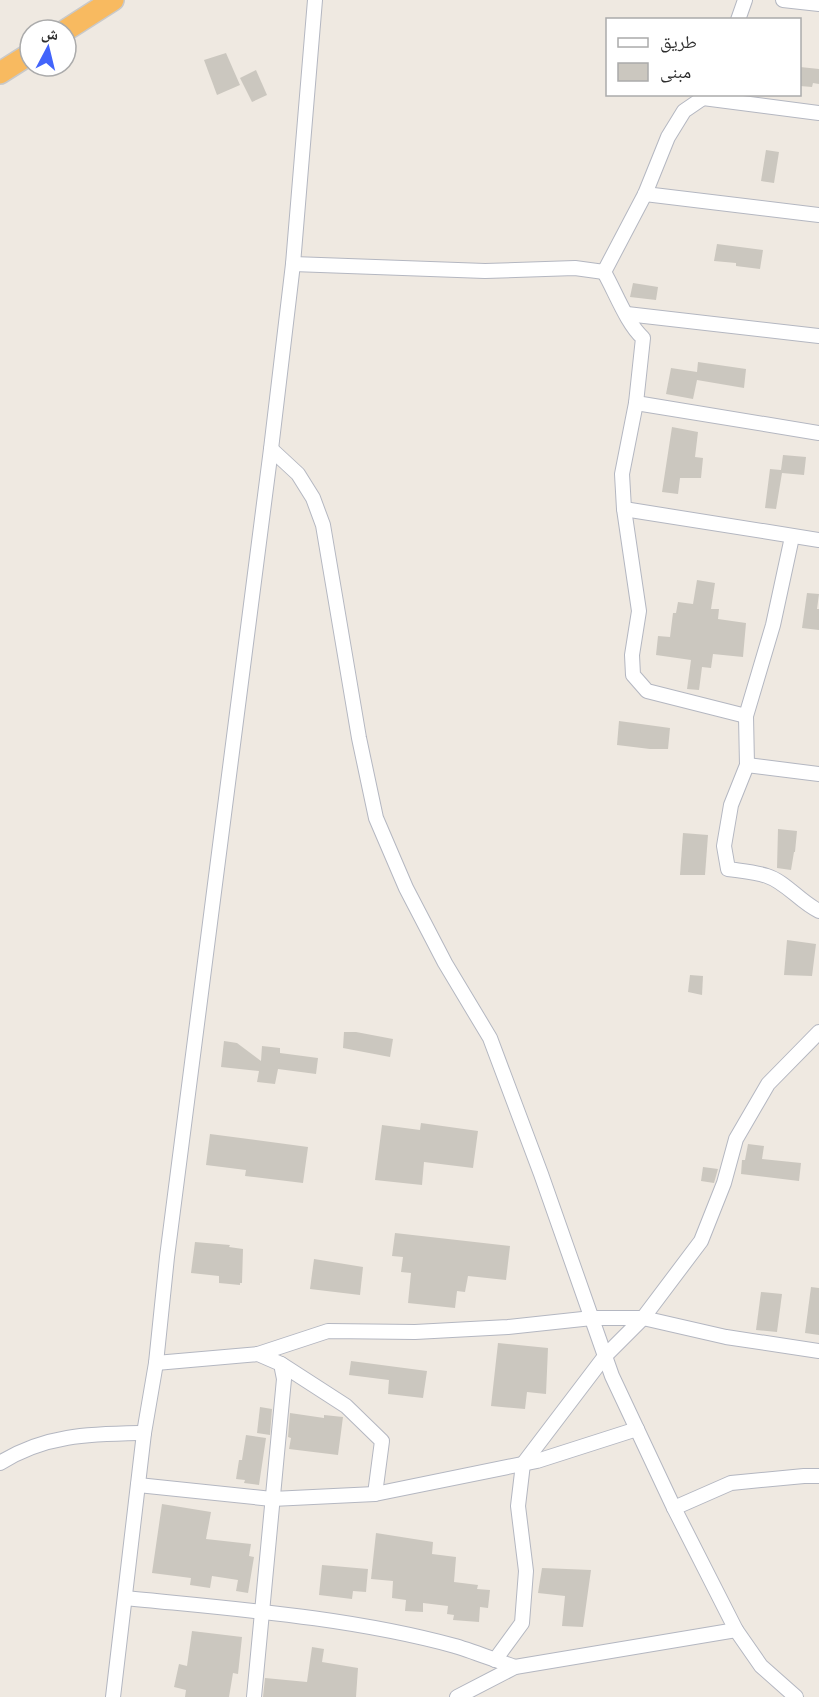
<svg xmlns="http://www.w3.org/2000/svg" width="819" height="1697" viewBox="0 0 819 1697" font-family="Jost,'Noto Naskh Arabic',sans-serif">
<rect width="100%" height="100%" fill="#efe9e1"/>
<!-- building -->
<g fill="#cbc7bf">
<polygon points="226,53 240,85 217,95 204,60"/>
<polygon points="800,67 819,69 819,84 813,83 812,87 800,86"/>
<polygon points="256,70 267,95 252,102 240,78"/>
<polygon points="766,150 779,152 774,183 761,181"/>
<polygon points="717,244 763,250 760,269 736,266 736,263 714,261"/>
<polygon points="633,283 658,287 656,300 630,297"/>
<polygon points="698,362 746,369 744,388 697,380 693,399 666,394 671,368 697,372"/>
<polygon points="672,427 698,432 695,457 703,458 701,478 680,478 678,494 662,492"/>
<polygon points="783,455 806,457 804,475 782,473 776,509 765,508 770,469 781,470"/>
<polygon points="697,580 715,583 711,609 719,609 718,619 746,623 743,657 713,654 711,668 702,667 699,690 687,689 691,660 656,655 658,636 670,637 673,613 676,613 678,602 693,604"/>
<polygon points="807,593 819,594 817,609 819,609 819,630 802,628"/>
<polygon points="619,721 670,728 668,749 650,749 617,745"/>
<polygon points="778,829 797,831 795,852 794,852 791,870 777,868"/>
<polygon points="683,833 708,835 705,875 680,875"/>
<polygon points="787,940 816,944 812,976 784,975"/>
<polygon points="690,975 703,976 702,995 688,992"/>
<polygon points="344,1032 356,1032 393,1039 390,1057 343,1048"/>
<polygon points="224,1041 237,1043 261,1061 262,1046 280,1048 280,1053 318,1058 316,1074 278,1069 275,1084 257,1082 259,1071 221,1067"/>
<polygon points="421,1123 478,1131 473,1168 424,1162 422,1185 375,1180 382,1125 420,1130"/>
<polygon points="210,1134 308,1147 303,1183 245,1176 246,1170 206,1165"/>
<polygon points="748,1144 764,1146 762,1159 801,1163 799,1181 741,1174 742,1160 745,1160"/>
<polygon points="703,1167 718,1169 714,1183 701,1181"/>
<polygon points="395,1233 510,1246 506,1280 468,1276 465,1292 457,1291 455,1308 408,1303 411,1273 401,1272 403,1257 392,1256"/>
<polygon points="195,1242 230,1245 229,1247 243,1249 242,1283 240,1283 240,1285 219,1283 219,1276 191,1273"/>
<polygon points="314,1259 363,1267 360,1295 310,1289"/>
<polygon points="811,1287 819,1288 819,1335 805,1333"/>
<polygon points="761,1292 782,1294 777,1332 756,1330"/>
<polygon points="498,1343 548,1348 546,1394 527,1392 525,1409 491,1406"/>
<polygon points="351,1361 427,1371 423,1398 388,1394 389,1380 349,1375"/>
<polygon points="260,1407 272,1409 270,1435 257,1433"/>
<polygon points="290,1413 324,1418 324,1415 343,1417 338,1455 289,1449 291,1438 288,1437"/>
<polygon points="246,1435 266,1438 259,1485 244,1483 245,1480 236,1479 239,1460 242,1460"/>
<polygon points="162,1504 211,1512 206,1539 251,1544 249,1556 254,1557 248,1593 236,1591 238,1580 212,1576 210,1588 190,1585 191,1578 152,1573"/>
<polygon points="376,1533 433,1542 432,1554 456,1557 454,1582 478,1585 477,1589 490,1590 488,1608 480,1607 479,1622 453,1620 454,1615 447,1614 448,1606 423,1603 423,1612 405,1611 406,1600 392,1598 393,1581 371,1579"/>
<polygon points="322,1565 368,1569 366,1592 353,1591 352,1599 319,1595"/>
<polygon points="542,1568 591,1570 583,1627 562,1626 565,1596 538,1593"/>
<polygon points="192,1631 242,1637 238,1674 233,1673 229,1697 185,1697 186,1690 174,1687 179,1664 187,1666"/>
<polygon points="312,1647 324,1649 322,1662 358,1668 356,1697 263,1697 265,1678 307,1682"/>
</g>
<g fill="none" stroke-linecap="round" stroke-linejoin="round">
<defs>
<g id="minor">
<polyline points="783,0 819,4"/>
<polyline points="738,20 745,0"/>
<polyline points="703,98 819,113"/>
<polyline points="645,194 819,215"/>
<polyline points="293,264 485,271 575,268 604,272 645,194 668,137 684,111 703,98 704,94"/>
<path d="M604,272c11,19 23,52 39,66l-7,65 -14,71 2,35 15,102 -7,44 1,20 14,16 99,25"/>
<polyline points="627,314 819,336"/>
<polyline points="636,403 819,433"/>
<polyline points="271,449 298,474 313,498 323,525 359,738 376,818 406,888 445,963 490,1038 541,1174 612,1376 674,1508 736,1630 761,1666 796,1697"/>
<polyline points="624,509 819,540"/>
<path d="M792,537l-19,88 -27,91 1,49 -16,40 -7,41 4,23c13,2 27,3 39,7 19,6 33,26 52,35"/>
<polyline points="747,765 819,774"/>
<polyline points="258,1354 328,1331 415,1332 508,1327 592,1318 643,1318 726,1337 819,1351"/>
<polyline points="156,1363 258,1354 281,1364 284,1379 254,1697"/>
<polyline points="281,1364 346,1406 382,1441 375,1494"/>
<path d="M0,1463c46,-29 91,-29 144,-30"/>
<polyline points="138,1485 272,1499 375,1494 537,1461 637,1429"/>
<polyline points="674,1508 731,1483 804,1476 819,1476"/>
<path d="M126,1598c108,11 223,19 329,48 20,6 40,14 60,21"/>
<polyline points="495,1660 522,1623 526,1571 518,1506 523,1464 605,1356 643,1318 701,1241 724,1183 736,1139 768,1084 819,1032"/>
<polyline points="113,1697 144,1433 156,1363 167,1257 271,449 293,264 315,0"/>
<polyline points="457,1697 515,1667 736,1630"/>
</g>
<g id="trunk">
<polyline points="66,30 113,0"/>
<polyline points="0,73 30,54"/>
</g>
</defs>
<!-- minor casing -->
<use href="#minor" stroke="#b4b7c1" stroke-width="16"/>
<!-- trunk casing -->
<use href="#trunk" stroke="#c9c9c9" stroke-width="24"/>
<!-- minor -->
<use href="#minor" stroke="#fff" stroke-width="14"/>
<!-- trunk -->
<use href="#trunk" stroke="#f8ba60" stroke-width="21"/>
</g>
<!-- legend -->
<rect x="606" y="18" width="195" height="78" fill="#ffffff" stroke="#ababab" stroke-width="1.5"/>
<rect x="618" y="38" width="30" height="9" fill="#ffffff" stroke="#ababab" stroke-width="1.5"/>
<text x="660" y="48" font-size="18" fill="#2e2e2e">طريق</text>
<rect x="618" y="63" width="30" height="18" fill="#cbc7bf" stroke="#ababab" stroke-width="1.5"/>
<text x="660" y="78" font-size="18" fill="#2e2e2e">مبنى</text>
<!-- north arrow -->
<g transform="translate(48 48) rotate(7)"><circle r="28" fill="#ffffff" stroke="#ababab" stroke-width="1.5"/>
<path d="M0-4.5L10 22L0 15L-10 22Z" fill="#4264fb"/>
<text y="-9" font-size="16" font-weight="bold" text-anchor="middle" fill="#2e2e2e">ش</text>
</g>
</svg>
